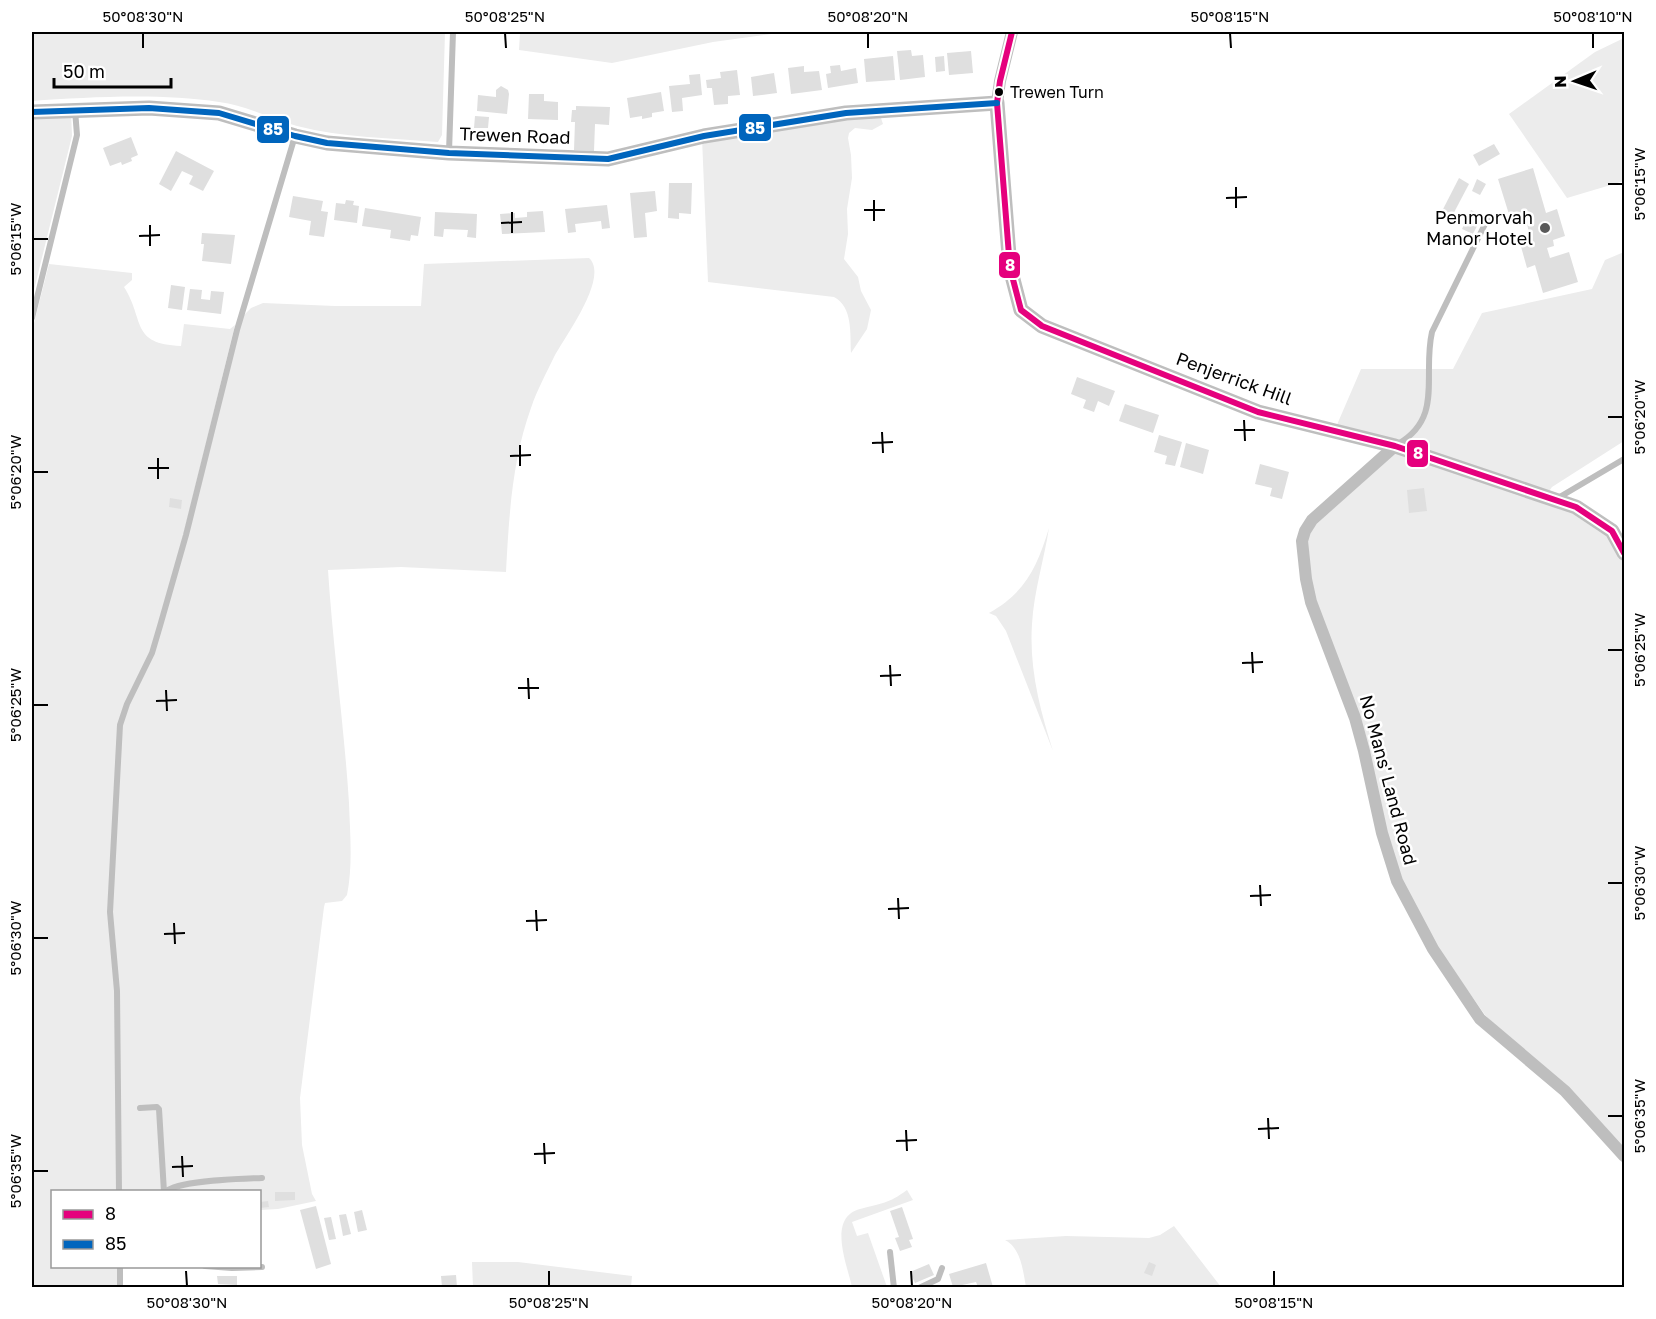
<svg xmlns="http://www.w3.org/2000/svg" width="1656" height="1319" viewBox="0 0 1656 1319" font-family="'Golos Text',sans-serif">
<rect width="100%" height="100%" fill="#fff"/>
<!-- green -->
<g fill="#ececec">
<path d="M32,32h413l-3,103 -4,7c-46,-4 -95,-4 -141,-16 -26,-7 -52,-21 -78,-24 -58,-9 -129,-5 -187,-1z"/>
<polygon points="458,32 786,32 713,42 612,63 519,50 520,33"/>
<polygon points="1624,38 1624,181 1567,198 1509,114 1595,52"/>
<polygon points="71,110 72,136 32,298 32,112"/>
<path d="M822,118h59l2,6 -11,6 -17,-2 -6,5 -1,5 3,17 1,23 -5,31 1,25 -4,25 14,18 3,14 10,19 -4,19 -16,24c-1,-19 2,-46 -17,-56l-126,-15 -6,-144z"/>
<polygon points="1624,252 1624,441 1552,487 1547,494 1336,427 1361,369 1453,369 1482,313 1592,289 1605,260"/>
<path d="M589,258c21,19 -25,80 -35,99 -8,17 -17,33 -23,51 -19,53 -22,108 -25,164l-105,-5 -73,3c5,78 16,155 21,233 1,30 4,63 -2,92l-5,6 -17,2 -1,4 -24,191 2,47 10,49 4,7 -38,8 -18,1v-18h-208v74l66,1v20l-86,1v-957l17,-67 83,9v7l-8,7c21,33 6,57 57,59l3,-22 46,5 5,-4 -57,232 63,-239 10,-10 12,-5 72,3h86l3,-42z"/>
<polygon points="1399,451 1575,510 1610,533 1624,559 1624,1150 1485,1015 1436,945 1400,876 1314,598 1306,541 1310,530 1393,455"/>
<path d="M1049,528c-5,32 -15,63 -17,96 -3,44 8,86 21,127l-47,-120 -10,-15 -7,-3c37,-21 48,-46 60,-85z"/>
<path d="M907,1190l6,10 -61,22 5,14 11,-3 19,54h-35c-5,-23 -25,-69 8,-78 22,-6 28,-5 47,-19z"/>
<path d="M1174,1226l47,61h-195c-3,-16 -5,-39 -21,-47l61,-4 83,2 11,-3z"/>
<polygon points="472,1262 518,1262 632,1276 631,1287 473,1287"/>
</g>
<!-- building -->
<g fill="#dfdfdf">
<polygon points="911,50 912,56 923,55 925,77 900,80 897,51"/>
<polygon points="971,51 973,73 949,75 947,53"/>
<polygon points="893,56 895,80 866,82 864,59"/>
<polygon points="944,56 945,71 936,72 935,57"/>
<polygon points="840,65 841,71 856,68 858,83 828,88 826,74 831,73 830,66"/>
<polygon points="804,66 804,72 819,71 822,90 791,94 788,68"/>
<polygon points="737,70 740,95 728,96 728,104 714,105 712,88 707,88 706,80 721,78 720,72"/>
<polygon points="774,73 777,93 753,96 751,77"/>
<polygon points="700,74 702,95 682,98 683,111 672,112 669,86 690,84 689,75"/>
<polygon points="501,86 508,90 509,94 507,114 477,111 478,95 496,97 496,90"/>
<polygon points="661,92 664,111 652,113 652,117 642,119 642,116 630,118 627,98"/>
<polygon points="529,94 544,94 544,101 558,102 558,120 528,119"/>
<polygon points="576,106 610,107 609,125 595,124 594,151 574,150 575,122 571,122 572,110 576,110"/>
<polygon points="475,116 489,117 488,128 474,128"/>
<polygon points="131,137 138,155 131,158 132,161 122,165 121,162 110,166 103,148"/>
<polygon points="1494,144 1500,154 1479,166 1473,155"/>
<polygon points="176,151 214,171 203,191 189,184 193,176 182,171 171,191 159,184"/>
<polygon points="1533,168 1546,213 1557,209 1565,236 1553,240 1554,246 1547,248 1550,258 1569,252 1578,282 1543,293 1535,265 1527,268 1518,236 1529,233 1526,219 1512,224 1498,179"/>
<polygon points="1459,178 1469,184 1449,222 1439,217"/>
<polygon points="1477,179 1486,184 1480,195 1472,191"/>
<polygon points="669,183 692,183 691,214 679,213 679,219 668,218"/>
<polygon points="655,191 657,211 645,213 647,237 634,238 630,193"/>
<polygon points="293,196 323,201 321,211 328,212 324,237 309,235 311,221 289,217"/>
<polygon points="346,200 354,201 353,205 359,206 357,223 334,220 336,203 345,204"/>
<polygon points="607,205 610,228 602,229 601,221 575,224 576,232 568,233 565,209"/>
<polygon points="365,208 421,217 418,236 411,235 410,241 390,238 391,230 362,226"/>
<polygon points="1471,210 1482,216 1473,234 1462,229"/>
<polygon points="543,211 545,232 502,234 500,214 515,213 515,218 527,217 527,212"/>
<polygon points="435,212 477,214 476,238 467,237 468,230 444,229 443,237 434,236"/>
<polygon points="202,233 235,235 231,264 202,261 204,244 201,244"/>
<polygon points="171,285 185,287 182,310 168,308"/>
<polygon points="190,289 202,290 201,299 210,300 211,291 224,292 221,314 187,310"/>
<polygon points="1077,377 1115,391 1109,406 1098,401 1094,412 1083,408 1086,400 1071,394"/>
<polygon points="1125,404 1159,415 1153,433 1119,421"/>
<polygon points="1159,435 1182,442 1175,466 1165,464 1167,456 1154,452"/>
<polygon points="1186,443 1209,450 1203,474 1180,467"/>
<polygon points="1260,464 1289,472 1282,499 1270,496 1272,488 1255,484"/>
<polygon points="1424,488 1427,511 1409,513 1407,490"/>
<polygon points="170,498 182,500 181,509 169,507"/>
<polygon points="275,1192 295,1192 295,1200 275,1201"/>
<polygon points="268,1201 269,1207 260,1208 260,1202"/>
<polygon points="316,1206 331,1264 316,1269 300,1210"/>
<polygon points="902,1207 913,1239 909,1240 912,1247 900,1251 895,1238 899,1237 890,1211"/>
<polygon points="362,1210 367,1230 358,1232 354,1212"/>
<polygon points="346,1214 351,1234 343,1236 339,1215"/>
<polygon points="331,1217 336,1239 329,1240 324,1218"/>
<polygon points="1149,1262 1156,1265 1152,1276 1144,1273"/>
<polygon points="986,1263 993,1287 978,1287 976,1282 953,1287 949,1274"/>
<polygon points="929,1264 934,1275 915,1283 910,1272"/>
<polygon points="456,1275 457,1287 442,1287 441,1276"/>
<polygon points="217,1276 237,1276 237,1285 218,1284"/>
</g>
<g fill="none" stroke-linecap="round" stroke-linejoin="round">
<!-- service -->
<g stroke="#bebebe" stroke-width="6">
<polyline points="449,152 453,32"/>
<polyline points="32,318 77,135 75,110"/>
<path d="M1398,444c46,-27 24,-68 34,-112l57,-116"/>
<polyline points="1558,498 1624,459"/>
<polyline points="140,1108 157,1107 159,1109 164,1192"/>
<polyline points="119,1192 117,991 110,912 120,725 127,704 152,653 160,626 186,535 237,330 295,136"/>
<path d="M165,1192c14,-12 76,-13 97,-14"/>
<polyline points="890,1252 894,1288"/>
<polyline points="120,1266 120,1288"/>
<polyline points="205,1266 232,1268 262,1267"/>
<polyline points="919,1288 938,1279 942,1268"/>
</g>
<!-- minor -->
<g stroke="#bebebe" stroke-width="12">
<polyline points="997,103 1000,81 1012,32"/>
<polyline points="1395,446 1312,520 1305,531 1302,541 1306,579 1311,602 1355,718 1364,751 1382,833 1397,881 1433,949 1480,1019 1565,1091 1624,1156"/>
</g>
<!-- tertiary -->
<polyline stroke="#bebebe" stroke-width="15" points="32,112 149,108 219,113 295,136 327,143 449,153 608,159 704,136 846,113 997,103 1010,268 1021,310 1042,326 1258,412 1395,446 1576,507 1612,531 1624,553"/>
<defs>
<polyline id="bus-1" points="1012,32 1000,81 997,103 1010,268 1021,310 1042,326 1258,412 1395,446 1576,507 1612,531 1624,553"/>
<polyline id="bus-2" points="32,112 149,108 219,113 295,136 327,143 449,153 608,159 704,136 846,113 997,103"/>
</defs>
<!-- bus-1 casing -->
<use href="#bus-1" stroke="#fff" stroke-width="10"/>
<!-- bus-2 casing -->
<use href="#bus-2" stroke="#fff" stroke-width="10"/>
<!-- bus-1 -->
<use href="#bus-1" stroke="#e5007d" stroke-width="6"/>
<!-- bus-2 -->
<use href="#bus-2" stroke="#0065bd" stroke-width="6"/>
</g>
<!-- ticks -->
<path fill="none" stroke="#000" stroke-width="2" d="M143,33v15M505,33l1,15M868,33v15M1230,33l1,15M1593,33v15M1608,184h15M1236,187v21M1226,198l21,-1M874,200v21M864,210h21M512,212v21M501,223l21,-1M150,225v21M139,236l21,-1M33,239h15M1608,417h15M1244,420l1,21M1234,430h21M882,432l1,21M872,443l21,-1M520,445v21M510,456l21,-1M158,458v21M148,468h21M33,472h15M1608,650h15M1252,652l1,21M1242,663l21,-1M890,665l1,21M880,676l21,-1M528,678l1,21M518,688h21M166,690l1,21M156,701l21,-1M33,705h15M1608,883h15M1260,885l1,21M1250,896l21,-1M898,898l1,21M888,909l21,-1M536,910l1,21M526,921l21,-1M174,923l1,21M164,934l21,-1M33,938h15M1608,1116h15M1268,1118l1,21M1258,1129l21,-1M906,1130l1,21M896,1141l21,-1M544,1143l1,21M534,1154l21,-1M182,1156l1,21M172,1167l21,-1M33,1171h15M186,1271l1,15M549,1271v15M911,1271l1,15M1274,1271v15"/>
<!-- markers -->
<circle fill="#000" stroke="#fff" stroke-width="2" cx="999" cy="92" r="5"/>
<circle fill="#595959" stroke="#fff" stroke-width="2" cx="1545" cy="228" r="6"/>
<g text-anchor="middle" stroke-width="5" stroke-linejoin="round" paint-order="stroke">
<!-- bus labels -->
<g font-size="16" fill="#000" stroke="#fff" text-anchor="start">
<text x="1010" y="98">Trewen Turn</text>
</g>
<!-- street labels -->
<g font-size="18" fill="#000" stroke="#fff">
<text transform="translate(515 136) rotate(2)" y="6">Trewen Road</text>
<text transform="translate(1234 379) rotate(20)" y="6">Penjerrick Hill</text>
<text transform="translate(1388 780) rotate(75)" y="6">No Mans' Land Road</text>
</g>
<!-- poi labels -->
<g font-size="18" fill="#000" stroke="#fff" text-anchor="end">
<text x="1533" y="224">Penmorvah<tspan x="1533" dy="21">Manor Hotel</tspan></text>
</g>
</g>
<g stroke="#fff" stroke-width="2">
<rect x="738" y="113" width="34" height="29" rx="6" fill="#0065bd"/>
<rect x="256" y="115" width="34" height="29" rx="6" fill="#0065bd"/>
<rect x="998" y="251" width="23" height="28" rx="6" fill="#e5007d"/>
<rect x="1406" y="439" width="23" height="29" rx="6" fill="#e5007d"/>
</g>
<g font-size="16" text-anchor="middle" font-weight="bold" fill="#fff">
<text x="755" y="134">85</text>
<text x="273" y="135">85</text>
<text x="1010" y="271">8</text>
<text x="1418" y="459">8</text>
</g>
<!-- border -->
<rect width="1656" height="1319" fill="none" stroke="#ffffff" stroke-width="66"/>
<!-- legend -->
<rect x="51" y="1190" width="210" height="78" fill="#ffffff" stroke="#999999" stroke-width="1.5"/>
<rect x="63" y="1210" width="30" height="9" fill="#e5007d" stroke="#999999" stroke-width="1.5"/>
<text x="105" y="1220" font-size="18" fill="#000000">8</text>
<rect x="63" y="1240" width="30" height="9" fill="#0065bd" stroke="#999999" stroke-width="1.5"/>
<text x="105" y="1250" font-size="18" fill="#000000">85</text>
<!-- north arrow -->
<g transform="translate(1575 81) rotate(268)" stroke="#ffffff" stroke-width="4.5" paint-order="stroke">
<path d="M0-4.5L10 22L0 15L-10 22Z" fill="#000000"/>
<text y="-9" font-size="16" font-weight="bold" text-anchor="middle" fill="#000000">N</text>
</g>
<!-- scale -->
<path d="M54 78v9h117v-9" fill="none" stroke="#000000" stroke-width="3"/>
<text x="63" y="78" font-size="18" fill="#000000" stroke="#ffffff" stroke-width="4.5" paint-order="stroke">50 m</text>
<rect x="33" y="33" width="1590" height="1253" fill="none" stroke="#000" stroke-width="2"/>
<g font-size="15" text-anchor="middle" fill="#000">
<text x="143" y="22">50°08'30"N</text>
<text x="505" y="22">50°08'25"N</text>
<text x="868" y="22">50°08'20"N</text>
<text x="1230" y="22">50°08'15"N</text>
<text x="1593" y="22">50°08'10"N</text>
<text transform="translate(1640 184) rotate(-90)" y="5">5°06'15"W</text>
<text transform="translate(16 239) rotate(-90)" y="5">5°06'15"W</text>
<text transform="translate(1640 417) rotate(-90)" y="5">5°06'20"W</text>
<text transform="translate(16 472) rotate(-90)" y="5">5°06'20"W</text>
<text transform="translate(1640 650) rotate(-90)" y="5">5°06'25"W</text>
<text transform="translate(16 705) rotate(-90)" y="5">5°06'25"W</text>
<text transform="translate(1640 883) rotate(-90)" y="5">5°06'30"W</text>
<text transform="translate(16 938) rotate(-90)" y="5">5°06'30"W</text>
<text transform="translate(1640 1116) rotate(-90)" y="5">5°06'35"W</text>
<text transform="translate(16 1171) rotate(-90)" y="5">5°06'35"W</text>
<text x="187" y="1308">50°08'30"N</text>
<text x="549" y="1308">50°08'25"N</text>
<text x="912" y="1308">50°08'20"N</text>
<text x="1274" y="1308">50°08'15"N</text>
</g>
</svg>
